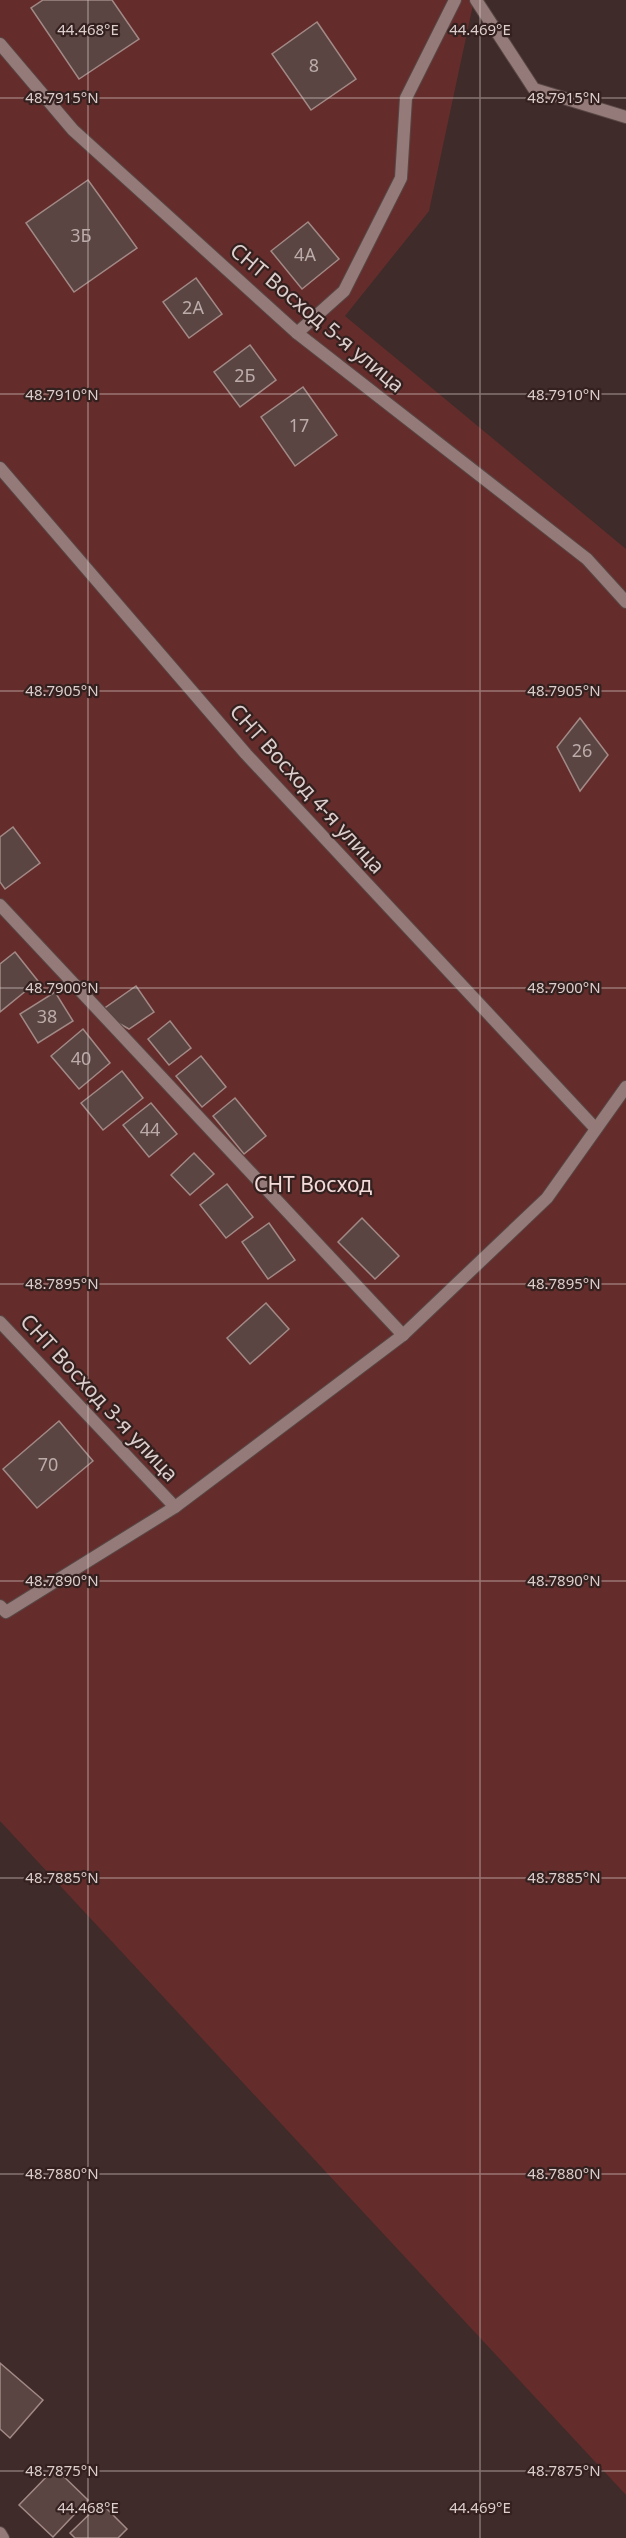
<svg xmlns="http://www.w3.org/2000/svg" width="626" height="2538" viewBox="0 0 626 2538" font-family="'Noto Sans',sans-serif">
<rect width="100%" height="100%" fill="#3f2b29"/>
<!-- green -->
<polygon fill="#642d2b" points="0,0 474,0 429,211 345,316 626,549 626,2495 0,1821"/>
<!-- building -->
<g fill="#5a4543" stroke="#a28986" stroke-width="1.5">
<polygon points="43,0 112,0 139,39 79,79 31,8"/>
<polygon points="317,22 356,79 311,110 272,54"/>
<polygon points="88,180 137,248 74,292 26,223"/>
<polygon points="308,222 339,259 302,289 271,251"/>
<polygon points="196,278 222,314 189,338 163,302"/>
<polygon points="250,345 276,380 240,407 214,372"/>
<polygon points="303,387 337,435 295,466 261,417"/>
<polygon points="580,718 608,755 580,791 557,747"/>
<polygon points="13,827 40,863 5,889 0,882 0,837"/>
<polygon points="15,952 38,981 0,1012 0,964"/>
<polygon points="136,986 154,1012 129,1029 99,1012"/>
<polygon points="55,992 73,1021 38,1043 20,1014"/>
<polygon points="170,1021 191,1048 169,1065 148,1039"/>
<polygon points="83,1029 110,1063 79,1089 51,1056"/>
<polygon points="201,1056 226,1087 202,1107 176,1076"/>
<polygon points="122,1071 143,1098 103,1130 81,1103"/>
<polygon points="235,1098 266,1136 244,1154 213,1116"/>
<polygon points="151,1103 177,1134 149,1157 123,1125"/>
<polygon points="194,1153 214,1174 190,1195 171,1175"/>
<polygon points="227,1184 253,1217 226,1238 200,1205"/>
<polygon points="362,1218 399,1256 375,1279 338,1242"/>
<polygon points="269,1223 295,1260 268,1279 242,1242"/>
<polygon points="266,1303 289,1329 250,1364 227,1338"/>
<polygon points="59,1421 93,1461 37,1508 3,1469"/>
<polygon points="0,2363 43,2400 10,2438 0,2429"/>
<polygon points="55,2468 88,2500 53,2537 19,2505"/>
<polygon points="101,2503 127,2529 118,2538 75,2538 70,2533"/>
</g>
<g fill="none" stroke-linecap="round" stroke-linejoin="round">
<defs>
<g id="service">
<polyline points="0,44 73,130 297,333 587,559 626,602"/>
<polyline points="297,333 344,291 401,178 406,98 455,0"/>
<polyline points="0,1322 175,1507"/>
<polyline points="0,1606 6,1612 175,1507 403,1335 547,1198 626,1087"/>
</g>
<g id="minor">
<polyline points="476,0 534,89 626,117"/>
<polyline points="0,468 246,754 595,1128"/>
<polyline points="0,905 403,1335"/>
<polyline points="0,2533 3,2538"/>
</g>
</defs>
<!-- service casing -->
<use href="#service" stroke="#584745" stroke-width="14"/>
<!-- minor casing -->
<use href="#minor" stroke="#584745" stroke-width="14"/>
<!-- service -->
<use href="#service" stroke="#947b79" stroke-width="12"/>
<!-- minor -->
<use href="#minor" stroke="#947b79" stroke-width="12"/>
</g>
<!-- ticks -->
<path fill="none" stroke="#dbcecc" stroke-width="1.5" stroke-opacity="0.45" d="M88,0v2538M480,0v2538M0,98h626M0,394h626M0,691h626M0,988h626M0,1284h626M0,1581h626M0,1878h626M0,2174h626M0,2471h626"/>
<g text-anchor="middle" stroke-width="4.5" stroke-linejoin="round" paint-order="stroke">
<!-- number labels -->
<g font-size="18" fill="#bbacaa">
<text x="314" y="72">8</text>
<text x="81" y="242">3Б</text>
<text x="305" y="261">4А</text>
<text x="193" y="314">2А</text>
<text x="245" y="382">2Б</text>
<text x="299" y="432">17</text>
<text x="582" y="757">26</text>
<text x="47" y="1023">38</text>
<text x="81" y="1065">40</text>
<text x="150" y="1136">44</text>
<text x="48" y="1471">70</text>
</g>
<!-- street labels -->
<g font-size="21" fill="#dbcecc" stroke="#34211f">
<text transform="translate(317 318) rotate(40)" y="7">СНТ Восход 5-я улица</text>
<text transform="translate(307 789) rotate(48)" y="7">СНТ Восход 4-я улица</text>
<text transform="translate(99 1398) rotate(47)" y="7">СНТ Восход 3-я улица</text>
</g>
<!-- park labels -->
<g font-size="21" fill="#f3dbd9" stroke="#34211f">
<text x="313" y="1192">СНТ Восход</text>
</g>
</g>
<g font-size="15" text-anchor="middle" fill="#dbcecc" stroke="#34211f" stroke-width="4.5" stroke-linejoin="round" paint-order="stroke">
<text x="88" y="35">44.468°E</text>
<text x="480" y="35">44.469°E</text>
<text x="62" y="103">48.7915°N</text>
<text x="564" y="103">48.7915°N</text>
<text x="62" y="400">48.7910°N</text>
<text x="564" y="400">48.7910°N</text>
<text x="62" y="696">48.7905°N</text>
<text x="564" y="696">48.7905°N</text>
<text x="62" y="993">48.7900°N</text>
<text x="564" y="993">48.7900°N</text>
<text x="62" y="1289">48.7895°N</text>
<text x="564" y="1289">48.7895°N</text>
<text x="62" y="1586">48.7890°N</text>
<text x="564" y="1586">48.7890°N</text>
<text x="62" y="1883">48.7885°N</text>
<text x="564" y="1883">48.7885°N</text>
<text x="62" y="2179">48.7880°N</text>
<text x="564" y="2179">48.7880°N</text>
<text x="62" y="2476">48.7875°N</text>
<text x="564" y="2476">48.7875°N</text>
<text x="88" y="2513">44.468°E</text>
<text x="480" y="2513">44.469°E</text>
</g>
</svg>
